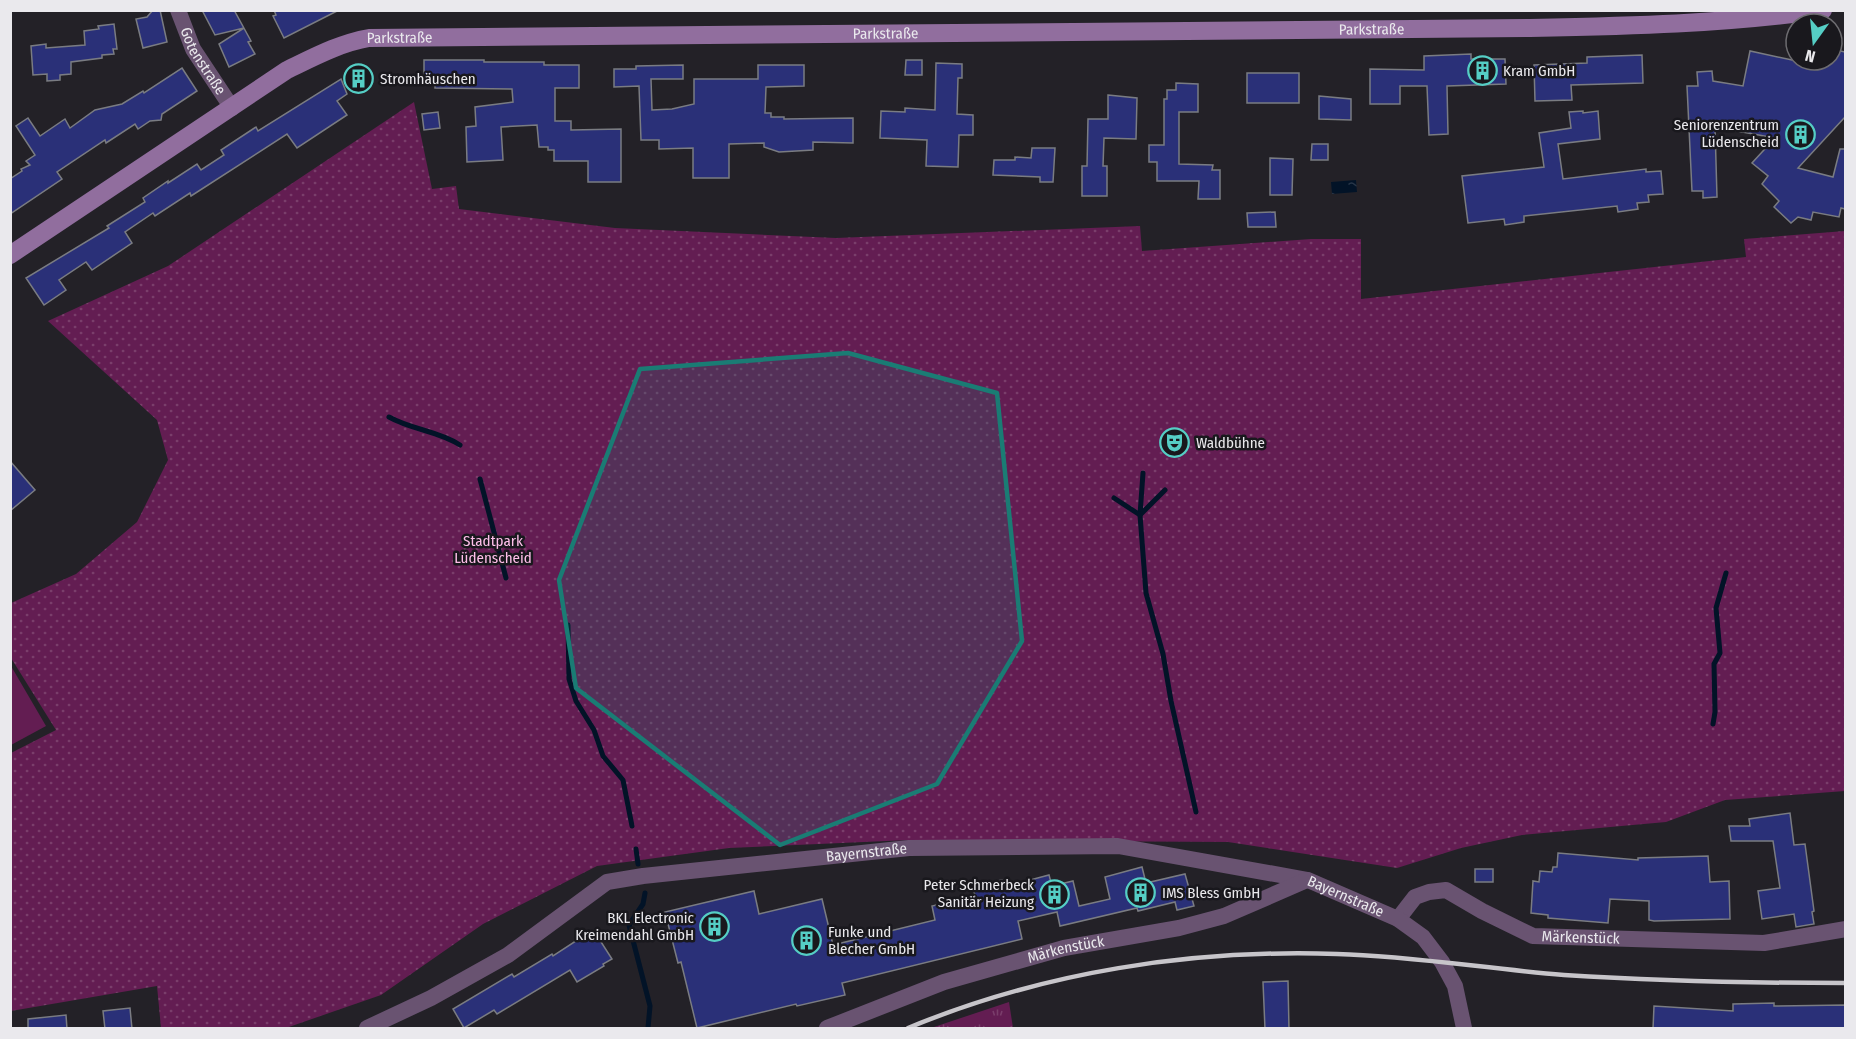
<svg xmlns="http://www.w3.org/2000/svg" width="1856" height="1039" viewBox="0 0 1856 1039" font-family="'Fira Sans Condensed',sans-serif">
<defs>
<pattern id="grass-tufts" width="24" height="20" patternUnits="userSpaceOnUse" patternTransform="scale(1.5)"><rect width="24" height="20" fill="#631d52"/><path d="M3 7l-1-3M5 7V3M7 7l1-3M15 17l-1-3M17 17v-4M19 17l1-3" fill="none" stroke="#7a3e6b"/></pattern>
<pattern id="park-dots" width="8" height="8" patternUnits="userSpaceOnUse" patternTransform="scale(1.5)"><rect width="8" height="8" fill="#631d52"/><path d="M2 2h.1M6 6h.1" fill="none" stroke="#7a3e6b" stroke-width="1.8" stroke-linecap="round"/></pattern>
<pattern id="water-ripples" width="26" height="14" patternUnits="userSpaceOnUse" patternTransform="scale(1.5)"><rect width="26" height="14" fill="#021327"/><path d="M2 4q2-2 4 0t4 0M15 11q2-2 4 0t4 0" fill="none" stroke="#273547"/></pattern>
</defs>
<rect width="100%" height="100%" fill="#232127"/>
<!-- grass -->
<polygon fill="url(#grass-tufts)" points="1009,1002 1013,1028 931,1028"/>
<!-- park -->
<polygon fill="url(#park-dots)" points="414,102 432,189 456,186 459,209 615,228 836,238 1140,226 1142,251 1311,239 1361,239 1361,299 1746,257 1744,239 1845,231 1845,791 1725,800 1666,822 1522,835 1461,848 1397,868 1228,842 909,840 729,848 597,866 483,924 381,995 286,1028 161,1028 157,986 11,1011 11,753 56,730 11,658 11,603 76,574 137,522 168,460 157,420 48,321 168,266"/>
<!-- pitch -->
<polygon fill="#631d52" points="11,666 46,726 11,745 10,745"/>
<!-- water -->
<polygon fill="url(#water-ripples)" points="1356,180 1357,192 1332,194 1331,182"/>
<g fill="none" stroke-linecap="round" stroke-linejoin="round">
<!-- stream -->
<g stroke="#021327" stroke-width="5">
<path d="M389,417c23,13 50,14 71,28"/>
<polyline points="1143,473 1140,515 1146,593 1163,654 1171,701 1196,812"/>
<polyline points="480,479 506,578"/>
<polyline points="1114,498 1140,515 1165,490"/>
<polyline points="568,625 569,679 576,701 594,730 603,756 623,780 632,826"/>
<polyline points="1713,724 1715,712 1714,664 1720,653 1716,608 1726,573"/>
<polyline points="636,849 638,864"/>
<polyline points="645,893 643,904 629,925 650,1006 648,1028"/>
</g>
</g>
<!-- building -->
<g fill="#2a3078" stroke="#7a7c82" stroke-width="1.5">
<polygon points="153,10 160,10 167,42 143,48 136,19 147,17"/>
<polygon points="202,10 234,10 251,41 248,42 255,54 229,67 219,44 244,28 215,35"/>
<polygon points="274,10 339,10 284,38 273,16 276,15"/>
<polygon points="114,24 117,49 113,49 114,54 102,55 102,58 71,62 71,74 60,75 60,80 47,81 47,74 33,75 31,46 46,44 46,48 85,45 84,31 99,29 98,26"/>
<polygon points="1832,49 1845,52 1845,117 1798,168 1833,177 1840,149 1845,149 1845,209 1841,208 1839,217 1813,212 1811,220 1798,217 1791,223 1774,207 1779,201 1762,184 1768,176 1752,163 1775,138 1715,127 1717,197 1703,198 1703,191 1692,191 1687,86 1698,86 1697,72 1712,71 1713,81 1743,86 1750,51 1792,60 1832,60"/>
<polygon points="1471,54 1471,59 1505,59 1506,84 1447,86 1448,134 1429,135 1427,86 1400,86 1400,104 1370,104 1370,69 1424,70 1424,56"/>
<polygon points="1642,55 1643,83 1571,85 1572,100 1535,101 1534,65 1587,63 1587,57"/>
<polygon points="424,60 484,60 484,62 544,62 544,65 579,65 579,88 555,88 555,121 571,121 571,130 621,129 621,182 588,182 588,161 554,161 554,150 548,150 548,147 539,147 537,125 501,127 503,160 467,162 466,127 476,126 475,107 513,102 512,89 435,88 435,84 424,84"/>
<polygon points="906,60 922,60 922,75 905,75"/>
<polygon points="936,63 962,64 962,78 958,78 957,114 973,115 973,135 959,135 958,167 926,166 927,140 880,138 881,111 905,112 905,108 935,110"/>
<polygon points="683,65 683,79 651,79 652,110 672,109 694,104 694,79 758,79 758,65 804,65 804,86 766,87 765,113 771,113 771,117 784,117 784,119 853,118 853,143 813,142 813,150 779,152 764,147 764,143 729,144 729,178 693,178 693,148 659,149 659,140 641,140 639,86 614,87 614,69 636,69 636,66"/>
<polygon points="182,68 197,91 162,114 161,120 150,121 138,129 135,124 106,143 105,140 57,172 62,179 10,214 10,179 22,171 21,169 30,165 26,161 35,155 16,126 28,118 40,136 65,119 70,128 95,110 122,104 143,91 144,93"/>
<rect x="1247" y="73" width="52" height="30"/>
<polygon points="341,79 347,94 337,101 347,115 297,148 287,134 191,196 190,193 155,216 153,213 125,232 132,243 92,270 86,262 59,280 66,290 44,305 26,278 109,228 107,226 145,202 143,198 168,181 168,183 197,164 201,170 224,155 221,150 256,127 258,131"/>
<polygon points="1176,83 1198,84 1198,112 1179,112 1179,164 1213,165 1212,170 1220,170 1220,199 1198,199 1199,181 1157,181 1157,162 1149,162 1149,145 1164,145 1164,99 1167,99 1167,90 1176,90"/>
<polygon points="1108,95 1137,98 1136,139 1104,138 1103,166 1107,166 1107,196 1082,196 1082,166 1087,166 1088,119 1108,119"/>
<polygon points="1319,96 1351,99 1351,120 1319,119"/>
<polygon points="1583,111 1583,113 1598,111 1600,139 1558,144 1563,179 1646,169 1646,172 1661,171 1663,194 1648,195 1649,202 1637,203 1638,209 1618,212 1617,206 1524,216 1524,222 1505,225 1504,219 1468,223 1462,176 1544,167 1539,133 1571,128 1569,112"/>
<polygon points="438,112 440,128 424,130 422,114"/>
<polygon points="1312,144 1328,144 1328,160 1311,160"/>
<polygon points="1032,148 1055,148 1053,182 1040,182 1040,177 993,175 994,160 1015,160 1015,157 1031,158"/>
<polygon points="1270,158 1293,159 1292,195 1270,195"/>
<polygon points="1275,212 1276,227 1248,227 1247,213"/>
<polygon points="10,461 35,490 10,511"/>
<polygon points="1790,813 1794,845 1805,844 1814,911 1812,912 1814,924 1796,927 1794,914 1762,919 1758,891 1780,888 1773,841 1731,841 1729,826 1750,826 1749,819"/>
<polygon points="1558,853 1638,860 1638,858 1708,856 1710,882 1729,881 1730,919 1654,921 1649,920 1649,901 1610,899 1608,923 1548,918 1548,915 1531,913 1533,881 1539,882 1540,871 1552,872 1553,867 1557,867"/>
<polygon points="1142,867 1146,883 1185,874 1194,906 1177,910 1175,902 1138,911 1137,908 1060,926 1057,912 1018,921 1022,939 842,983 845,995 797,1006 796,1004 697,1028 681,962 678,963 665,912 754,891 759,914 822,899 833,945 935,920 932,906 975,896 973,887 1002,880 1004,890 1031,884 1030,880 1049,875 1052,886 1073,881 1079,906 1110,899 1105,877"/>
<rect x="1475" y="869" width="18" height="13"/>
<polygon points="594,931 612,959 603,964 604,966 577,982 570,970 497,1014 494,1010 464,1028 453,1009 512,974 514,977 552,954 553,956 585,935 586,936"/>
<polygon points="1288,981 1289,1029 1265,1029 1263,982"/>
<polygon points="1774,1003 1774,1006 1845,1005 1845,1029 1653,1029 1654,1006 1733,1011 1733,1004"/>
<polygon points="130,1008 132,1029 105,1029 103,1011"/>
<polygon points="66,1015 67,1029 28,1029 28,1019"/>
</g>
<g fill="none" stroke-linecap="round" stroke-linejoin="round">
<!-- street -->
<g stroke="#695371" stroke-width="16">
<path id="s1" d="M178,10l15,39 39,59"/>
<path id="s2" d="M1398,919l17,-22 14,-5 17,-2 36,21 51,25 231,7 82,-14"/>
<path id="s3" d="M367,1028l64,-30 77,-43 99,-73 36,-6 266,-28 209,-2 190,34 90,39 25,18 19,25 13,24 9,42"/>
<path id="s4" d="M827,1028l117,-46 120,-34 115,-20 45,-12 83,-36"/>
</g>
<!-- secondary -->
<path stroke="#916e9e" stroke-width="18" id="s5" d="M10,255l277,-185c27,-13 53,-27 82,-32l1161,-10c98,-2 195,-4 293,-18"/>
<!-- rail -->
<path stroke="#c7c5ca" stroke-width="4.5" d="M908,1028c135,-56 283,-79 429,-74 76,2 151,15 227,21 94,6 188,8 282,8"/>
</g>
<!-- marked area -->
<path fill="#1a7c74" fill-opacity="0.2" stroke="#1a7c74" stroke-width="4.5" stroke-linejoin="round" d="M848,353l149,40 25,248 -85,143 -157,61 -204,-157 -17,-108 81,-211z"/>
<!-- icons -->
<defs>
<symbol id="building-ring" viewBox="-11 -11 22 22"><circle r="9.5" fill="#19181d" stroke="#55cec5" stroke-width="1.5"/><path d="M-4-6H4V6H1V3H-1V6H-4ZM-2.5-4.3h1.7v1.8h-1.7ZM.8-4.3h1.7v1.8H.8ZM-2.5-1h1.7V.8h-1.7ZM.8-1h1.7V.8H.8Z" fill="#55cec5"/></symbol>
<symbol id="theatre-ring" viewBox="-11 -11 22 22"><circle r="9.5" fill="#19181d" stroke="#55cec5" stroke-width="1.5"/><path d="M-5-5.5Q0-4 5-5.5V0Q5 5 0 6Q-5 5-5 0ZM-3.3-2.5H-1v1.5H-3.3ZM1-2.5H3.3v1.5H1ZM-2.8 1Q0 5.5 2.8 1Z" fill="#55cec5"/></symbol>
</defs>
<g fill-rule="evenodd">
<use href="#building-ring" x="1466" y="54" width="33" height="33"/>
<use href="#building-ring" x="342" y="62" width="33" height="33"/>
<use href="#building-ring" x="1784" y="118" width="33" height="33"/>
<use href="#theatre-ring" x="1158" y="426" width="33" height="33"/>
<use href="#building-ring" x="1124" y="876" width="33" height="33"/>
<use href="#building-ring" x="1038" y="878" width="33" height="33"/>
<use href="#building-ring" x="698" y="910" width="33" height="33"/>
<use href="#building-ring" x="790" y="924" width="33" height="33"/>
</g>
<g text-anchor="middle" stroke-width="5" stroke-linejoin="round" paint-order="stroke">
<!-- street labels -->
<g font-size="15" fill="#eae9ed" stroke="#19181d">
<text dy="5" stroke="none"><textPath href="#s5" startOffset="1424">Parkstraße</textPath></text>
<text dy="5" stroke="none"><textPath href="#s5" startOffset="938">Parkstraße</textPath></text>
<text dy="5" stroke="none"><textPath href="#s5" startOffset="452">Parkstraße</textPath></text>
<text dy="5" stroke="none"><textPath href="#s1" startOffset="57">Gotenstraße</textPath></text>
<text dy="5" stroke="none"><textPath href="#s3" startOffset="543">Bayernstraße</textPath></text>
<text dy="5" stroke="none"><textPath href="#s3" startOffset="1029">Bayernstraße</textPath></text>
<text dy="5" stroke="none"><textPath href="#s2" startOffset="206">Märkenstück</textPath></text>
<text dy="5" stroke="none"><textPath href="#s4" startOffset="252">Märkenstück</textPath></text>
</g>
<!-- poi labels -->
<g font-size="15" fill="#eae9ed" stroke="#19181d" text-anchor="start">
<text x="1503" y="76">Kram GmbH</text>
<text x="380" y="84">Stromhäuschen</text>
<text x="1779" y="130" text-anchor="end">Seniorenzentrum<tspan x="1779" dy="17">Lüdenscheid</tspan></text>
<text x="1196" y="448">Waldbühne</text>
<text x="1034" y="890" text-anchor="end">Peter Schmerbeck<tspan x="1034" dy="17">Sanitär Heizung</tspan></text>
<text x="1162" y="898">IMS Bless GmbH</text>
<text x="694" y="923" text-anchor="end">BKL Electronic<tspan x="694" dy="17">Kreimendahl GmbH</tspan></text>
<text x="828" y="937">Funke und<tspan x="828" dy="17">Blecher GmbH</tspan></text>
</g>
<!-- park labels -->
<g font-size="15" fill="#ffbfea" stroke="#19181d">
<text x="493" y="546">Stadtpark<tspan x="493" dy="17">Lüdenscheid</tspan></text>
</g>
</g>
<!-- border -->
<rect width="1856" height="1039" fill="none" stroke="#eae9ed" stroke-width="24"/>
<!-- north arrow -->
<g transform="translate(1814 42) rotate(195)"><circle r="28" fill="#19181d" stroke="#6d6c70" stroke-width="1.5"/>
<path d="M0-4.5L10 22L0 15L-10 22Z" fill="#55cec5"/>
<text y="-9" font-size="16" font-weight="bold" text-anchor="middle" fill="#eae9ed">N</text>
</g>
</svg>
